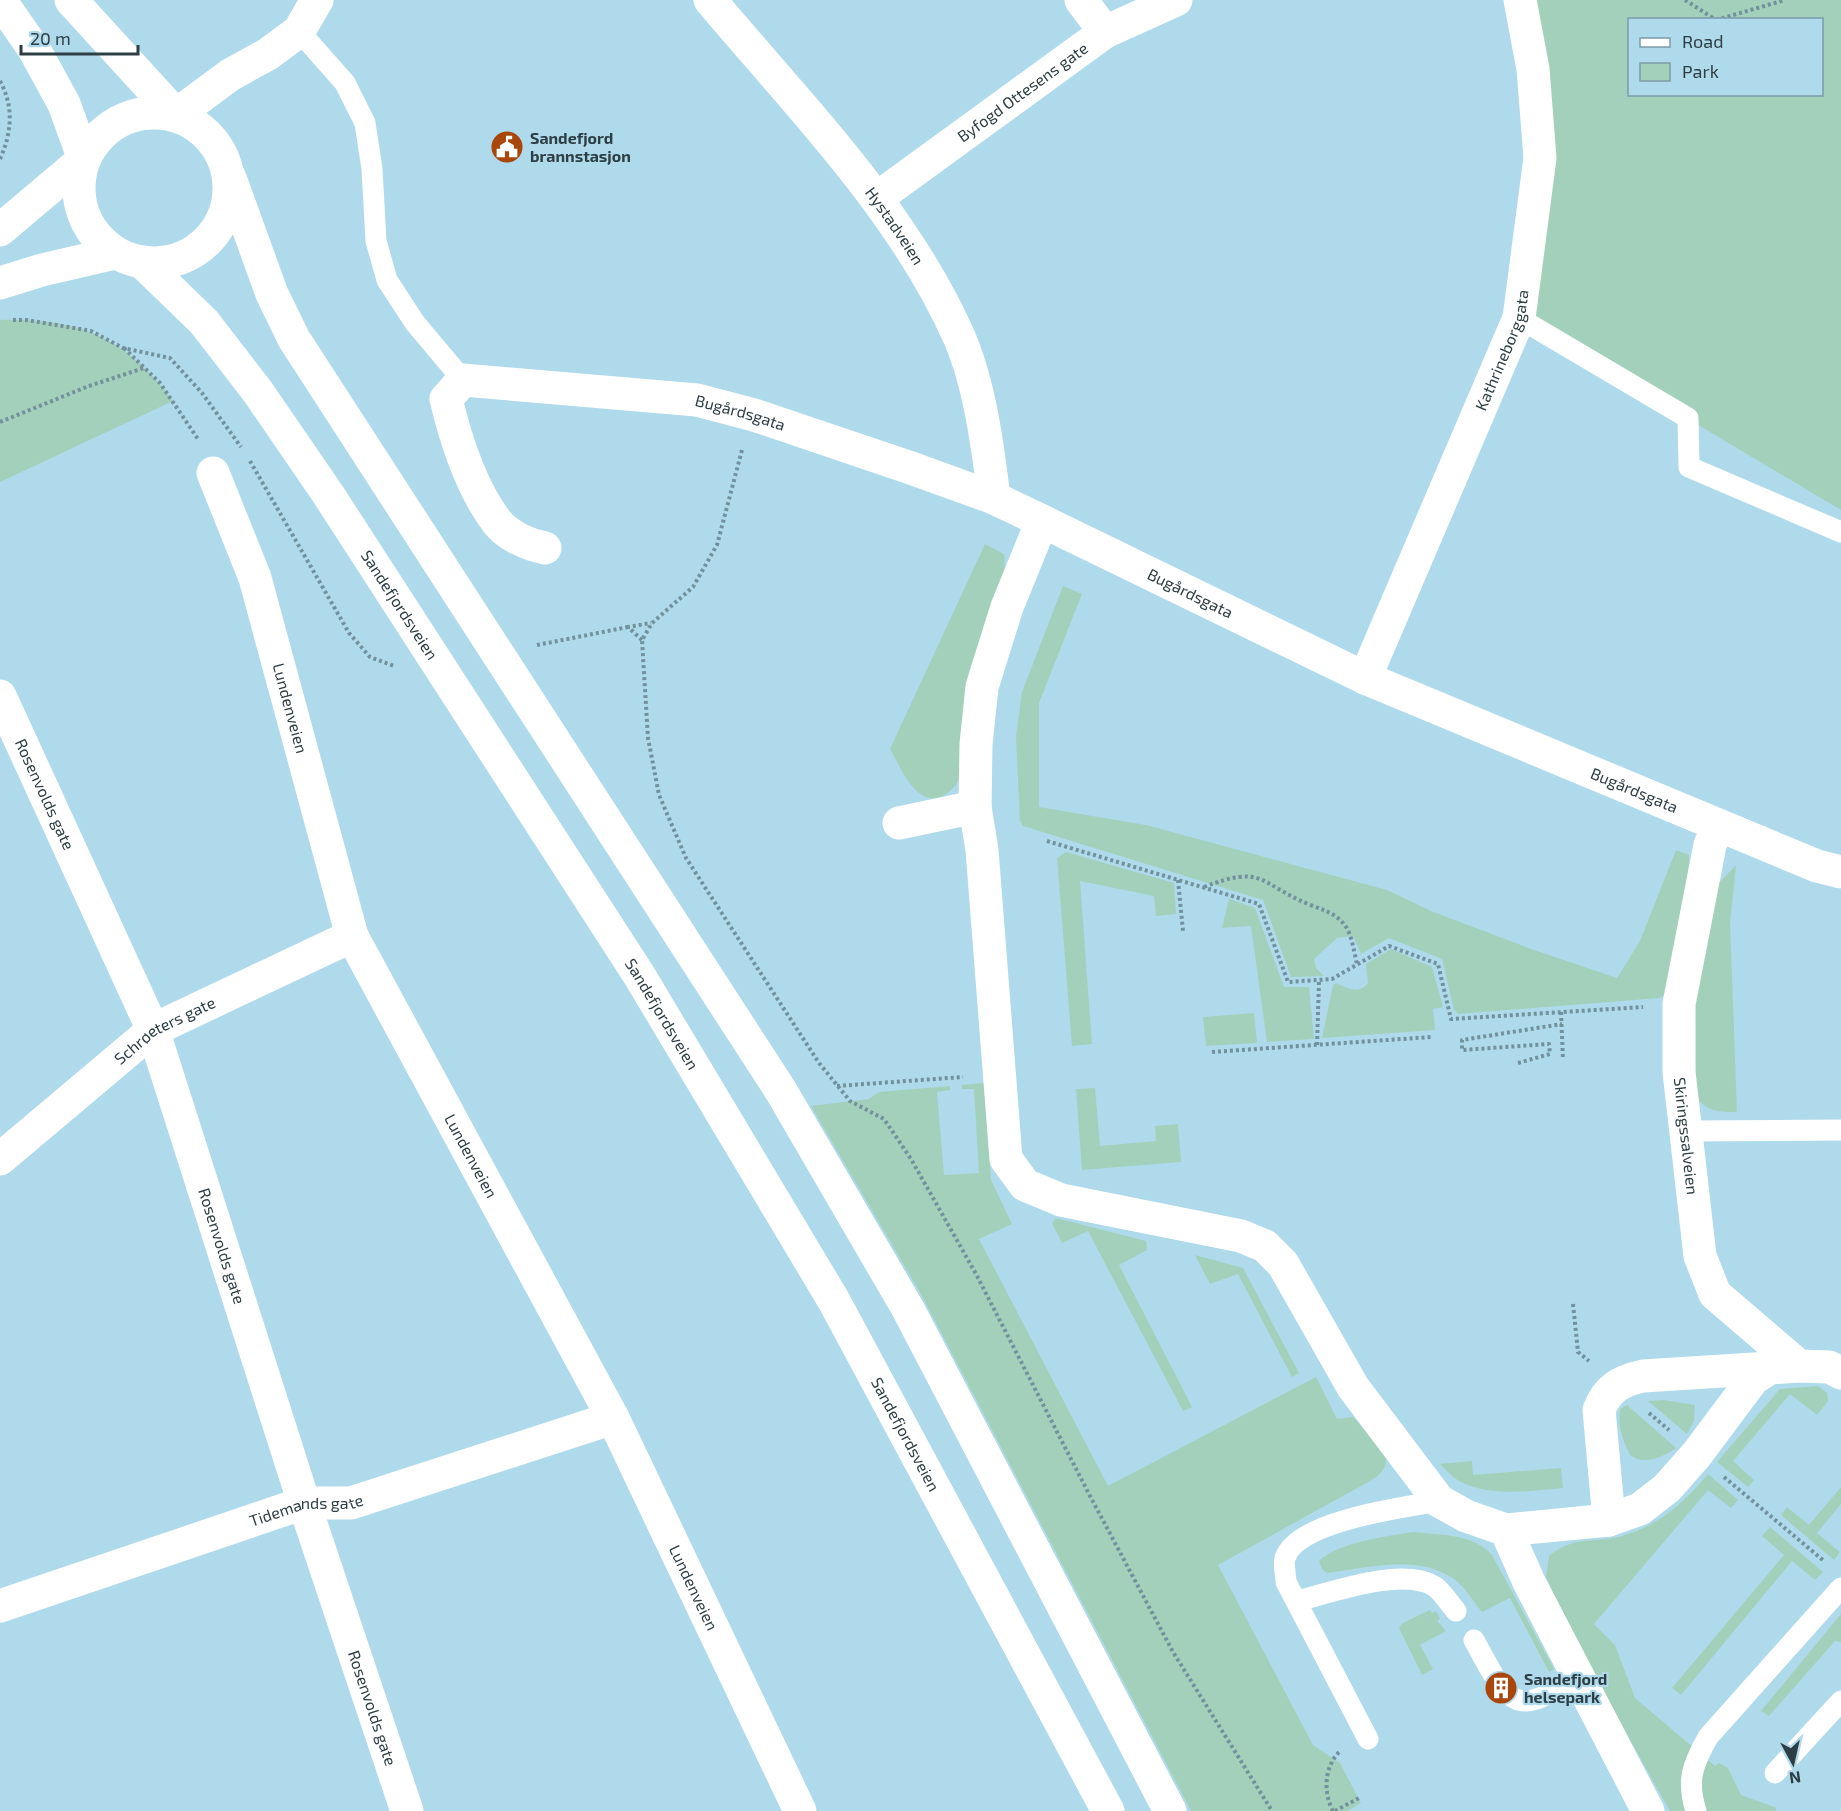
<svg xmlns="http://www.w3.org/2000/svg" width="1841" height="1811" viewBox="0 0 1841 1811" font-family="'Exo 2',sans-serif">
<rect width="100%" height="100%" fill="#afdaeb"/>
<!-- green -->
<g fill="#a3d0bb" fill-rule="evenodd">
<path d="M1520,0h321v510l-307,-183zM1630,20h192v74h-192z"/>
<path d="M0,320c78,-2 126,17 173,81l-173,81z"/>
<path d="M985,544l19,10c6,32 -28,87 -36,122 -7,32 -5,63 -7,95 -1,9 -7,18 -15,23 -29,18 -45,-27 -56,-45z"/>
<polygon points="1063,586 1082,594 1039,703 1039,807 1146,825 1387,890 1431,911 1531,949 1617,978 1640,941 1676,850 1689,855 1689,863 1671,990 1660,998 1458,1014 1454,1010 1442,959 1389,938 1361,954 1353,936 1337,938 1314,959 1316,968 1324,976 1291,977 1263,900 1023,826 1020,821 1016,737 1022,692"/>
<polygon points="1066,852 1174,883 1176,914 1156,916 1154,896 1080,881 1092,1044 1072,1046 1057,858"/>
<path d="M1736,865l-6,58 7,189c-19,0 -29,0 -41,-15l-1,-107 21,-104z"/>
<polygon points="1229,899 1255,908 1284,987 1309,987 1314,1039 1267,1042 1251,926 1222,928"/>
<path d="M1391,949l41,18 11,40 -10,2 2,21 -113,8 11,-53 3,-2c11,5 23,12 32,0l-2,-19z"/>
<polygon points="1254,1013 1257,1043 1206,1046 1203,1017"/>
<path d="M984,1083l7,97 21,44 -33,15 129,247 208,-109 21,42 16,-2 33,38c2,13 -6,20 -16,26l-152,84 95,180 27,18 21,40 -13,8h-157l-269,-515 -111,-190 58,-7 10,-7 71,-6v4l-13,2 7,83 35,-2 -5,-84h-12v-4z"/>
<polygon points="1095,1088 1100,1146 1156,1141 1155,1126 1178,1124 1181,1162 1082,1170 1076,1089"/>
<polygon points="1056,1218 1146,1241 1147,1250 1119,1265 1192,1407 1183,1411 1088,1231 1062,1243 1052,1223"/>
<polygon points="1195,1255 1243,1268 1299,1373 1292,1377 1238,1274 1210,1284"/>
<polygon points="1818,1386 1827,1393 1828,1401 1817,1415 1790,1394 1733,1461 1754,1480 1748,1487 1717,1462 1780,1389"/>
<polygon points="1664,1400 1695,1405 1694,1421 1687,1434 1648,1401"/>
<path d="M1627,1405l49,43c-13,9 -32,18 -46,7 -8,-16 -12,-28 -10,-46z"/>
<path d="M1472,1461l1,14 88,-7 2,20c-34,3 -70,9 -102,-6 -8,-4 -15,-12 -21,-18z"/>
<path d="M1708,1474l30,26 -7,8 -23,-18 -114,134 21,21 20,53 80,68 4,-3 9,5 13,27 36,13 -2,3h-105l-125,-222 5,-4 -4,-8 3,-21c25,-20 40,-13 69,-19 38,-9 66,-34 90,-63z"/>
<polygon points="1841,1487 1841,1504 1817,1533 1840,1552 1834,1560 1781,1515 1787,1507 1809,1525"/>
<polygon points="1770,1527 1823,1572 1815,1580 1792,1561 1681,1695 1672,1688 1784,1555 1762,1536"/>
<path d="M1414,1532c27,3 60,2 78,23l62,114 -5,3 -39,-74 -28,14c-9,-11 -19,-28 -31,-35 -37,-23 -83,-9 -124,-4l-5,-4 -3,-8c20,-19 68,-25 95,-29z"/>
<polygon points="1430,1610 1432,1613 1436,1611 1440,1619 1437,1621 1446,1631 1420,1645 1433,1669 1422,1675 1399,1628 1403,1623"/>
<polygon points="1841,1614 1841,1642 1835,1641 1769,1716 1761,1711"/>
</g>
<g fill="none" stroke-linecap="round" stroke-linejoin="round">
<!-- path -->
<g stroke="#72919d" stroke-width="4" stroke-dasharray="3 3" stroke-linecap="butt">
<polyline points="1685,0 1716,20"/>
<polyline points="1716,20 1785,0"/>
<path d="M0,81c14,26 12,51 0,78"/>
<polyline points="13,320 26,320 91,331 123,348 170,358 202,393 241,447"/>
<polyline points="124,348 160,383 198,439"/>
<polyline points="0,422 89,386 144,368"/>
<polyline points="742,450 717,545 693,587 652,623 642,640 648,738 659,795 686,858 819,1063 850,1101 884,1119 911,1159 976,1274 1090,1496 1173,1652 1272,1811"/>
<polyline points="250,461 349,633 370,657 394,666"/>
<polyline points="642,640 628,627 651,623"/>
<polyline points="537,645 628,627"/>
<polyline points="1047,841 1259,904 1288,982 1332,979 1389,946 1438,964 1451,1019 1643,1007"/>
<polyline points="1178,880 1183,931"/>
<path d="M1204,887c60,-23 54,-4 104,17 14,6 26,8 36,20 8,10 10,28 13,40"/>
<polyline points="1561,1012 1563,1060"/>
<polyline points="1317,1045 1319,981"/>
<polyline points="1212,1052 1431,1037"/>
<polyline points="1518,1063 1550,1054 1549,1044 1462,1050 1462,1040 1562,1024"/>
<polyline points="837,1086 963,1077"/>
<polyline points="1573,1304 1578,1352 1589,1361"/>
<polyline points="1649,1413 1669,1430"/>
<polyline points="1724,1477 1824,1561"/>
<path d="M1333,1811c-10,-19 -9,-44 7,-60"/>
<polyline points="1335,1811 1359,1798"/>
</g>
<!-- lane -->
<g stroke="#fff" stroke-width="21">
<polyline points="299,31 345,83 365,123 372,169 376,241 387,280 415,323 463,380"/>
<polyline points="1519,318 1688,418 1689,467 1841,532"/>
<polyline points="1686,1131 1841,1130"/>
<path d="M1297,1601c36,-9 104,-34 137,-15 8,5 15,17 22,25"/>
<path d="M1474,1640c33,60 39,84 104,34"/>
<path d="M1368,1739l-82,-157c0,-7 -3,-17 -1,-24 12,-37 119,-51 154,-57"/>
<polyline points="1775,1773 1841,1701"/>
<path d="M1696,1811c-10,-31 -3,-47 12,-74l133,-149"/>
</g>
<!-- street -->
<g stroke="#fff" stroke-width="33">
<path id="s1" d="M710,0c89,106 194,211 250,339 20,47 28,109 34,159"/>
<polyline points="1081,0 1105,32"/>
<polyline points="176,115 230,75 268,54 299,31 317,0"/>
<path id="s2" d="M877,198l228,-166 71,-32"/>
<path id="s3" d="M213,473l42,105 97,358 261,482 187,393"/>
<polyline points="1042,521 1007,607 982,687 976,744 975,807 982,850 1006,1159 1025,1185 1061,1200 1241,1236 1265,1246 1283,1264 1353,1387 1439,1501 1466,1516 1506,1530 1609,1520 1640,1509 1667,1488 1697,1454 1753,1379 1770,1368 1799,1366"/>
<path id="s4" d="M545,548c-16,-3 -37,-12 -48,-26 -26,-34 -41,-81 -51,-123l17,-19 234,20 57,15 157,53 83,30 48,23 323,157 452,188 24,6"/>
<path id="s5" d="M1365,678l154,-360 21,-160 -7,-89 -13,-69"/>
<path id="s6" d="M0,696l153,334 151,473 103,308"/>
<polyline points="899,823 975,807"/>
<path id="s7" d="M1718,826l-8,19 -31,159v68l21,184 15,38 84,72 30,1 12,6"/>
<path id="s8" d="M0,1159l153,-129 199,-94"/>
<path d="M1609,1520l-10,-110c8,-21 21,-29 44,-34l127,-8"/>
<polyline points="1506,1530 1529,1582 1648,1811"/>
<path id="s9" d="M0,1606l304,-103h47l262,-85"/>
</g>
<!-- primary -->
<g stroke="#fff" stroke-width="33">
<polyline points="71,0 176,115"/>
<circle cx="154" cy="188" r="75"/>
<polyline points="230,178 272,294 294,339 781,1091 908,1309 1170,1811"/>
<polyline points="0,230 84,159 64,104 34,49 0,0"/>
<path id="s10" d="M143,263l61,59 54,70 70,102 311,481 195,326 274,510"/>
<polyline points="0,283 42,270 115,253"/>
</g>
</g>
<!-- icons -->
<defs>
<symbol id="civic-disc" viewBox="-11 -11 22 22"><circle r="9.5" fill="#a9460b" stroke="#afdaeb"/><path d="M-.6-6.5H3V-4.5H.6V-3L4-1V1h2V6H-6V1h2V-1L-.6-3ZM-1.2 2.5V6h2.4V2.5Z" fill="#fff"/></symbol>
<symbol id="building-disc" viewBox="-11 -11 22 22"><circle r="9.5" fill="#a9460b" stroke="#afdaeb"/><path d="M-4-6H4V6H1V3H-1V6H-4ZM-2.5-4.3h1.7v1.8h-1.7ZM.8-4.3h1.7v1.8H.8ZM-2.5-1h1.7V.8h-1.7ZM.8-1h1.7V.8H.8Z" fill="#fff"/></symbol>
</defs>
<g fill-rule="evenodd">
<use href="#civic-disc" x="488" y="128" width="38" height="38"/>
<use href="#building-disc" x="1482" y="1669" width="38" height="38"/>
</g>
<g text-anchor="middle" stroke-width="4.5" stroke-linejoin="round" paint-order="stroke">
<!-- street labels -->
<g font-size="16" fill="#2d3e45" stroke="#afdaeb">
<text dy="6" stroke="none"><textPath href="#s2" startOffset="180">Byfogd Ottesens gate</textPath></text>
<text dy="6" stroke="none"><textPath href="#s1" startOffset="292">Hystadveien</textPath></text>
<text dy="6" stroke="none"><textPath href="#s5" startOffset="356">Kathrineborggata</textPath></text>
<text dy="6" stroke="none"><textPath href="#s4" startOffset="495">Bugårdsgata</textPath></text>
<text dy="6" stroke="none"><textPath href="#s4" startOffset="981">Bugårdsgata</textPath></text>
<text dy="6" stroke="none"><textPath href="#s10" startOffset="429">Sandefjordsveien</textPath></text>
<text dy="6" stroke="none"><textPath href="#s3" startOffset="248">Lundenveien</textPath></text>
<text dy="6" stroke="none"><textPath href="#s4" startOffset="1467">Bugårdsgata</textPath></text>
<text dy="6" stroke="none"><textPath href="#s6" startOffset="108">Rosenvolds gate</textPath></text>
<text dy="6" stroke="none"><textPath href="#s10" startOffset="915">Sandefjordsveien</textPath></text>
<text dy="6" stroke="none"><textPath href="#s8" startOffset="210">Schrøeters gate</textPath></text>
<text dy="6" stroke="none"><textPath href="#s7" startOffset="315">Skiringssalveien</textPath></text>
<text dy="6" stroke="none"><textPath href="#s3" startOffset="734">Lundenveien</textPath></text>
<text dy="6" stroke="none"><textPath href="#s6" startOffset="594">Rosenvolds gate</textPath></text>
<text dy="6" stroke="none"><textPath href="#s10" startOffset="1401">Sandefjordsveien</textPath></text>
<text dy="6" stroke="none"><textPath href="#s9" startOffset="322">Tidemands gate</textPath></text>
<text dy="6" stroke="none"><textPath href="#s3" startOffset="1220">Lundenveien</textPath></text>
<text dy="6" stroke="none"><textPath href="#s6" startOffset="1080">Rosenvolds gate</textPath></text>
</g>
<!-- poi labels -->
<g font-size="16" font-weight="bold" fill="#2d3e45" stroke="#afdaeb" text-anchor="start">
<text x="530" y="144">Sandefjord<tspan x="530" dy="18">brannstasjon</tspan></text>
<text x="1524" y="1685">Sandefjord<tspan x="1524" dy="18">helsepark</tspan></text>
</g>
</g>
<!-- legend -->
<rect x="1628" y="18" width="195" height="78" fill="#afdaeb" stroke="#7b9ca9" stroke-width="1.5"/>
<rect x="1640" y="38" width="30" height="9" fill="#ffffff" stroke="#7b9ca9" stroke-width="1.5"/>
<text x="1682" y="48" font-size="18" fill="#2d3e45">Road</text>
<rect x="1640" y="63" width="30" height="18" fill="#a3d0bb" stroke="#7b9ca9" stroke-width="1.5"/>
<text x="1682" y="78" font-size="18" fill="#2d3e45">Park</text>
<!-- north arrow -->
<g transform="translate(1793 1763) rotate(172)" stroke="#afdaeb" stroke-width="4.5" paint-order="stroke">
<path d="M0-4.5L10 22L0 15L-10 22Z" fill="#2d3e45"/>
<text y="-9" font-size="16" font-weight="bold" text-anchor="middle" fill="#2d3e45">N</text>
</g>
<!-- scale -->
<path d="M21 45v9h117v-9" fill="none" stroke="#2d3e45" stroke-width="3"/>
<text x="30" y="45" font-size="18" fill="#2d3e45" stroke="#afdaeb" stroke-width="4.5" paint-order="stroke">20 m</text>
</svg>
